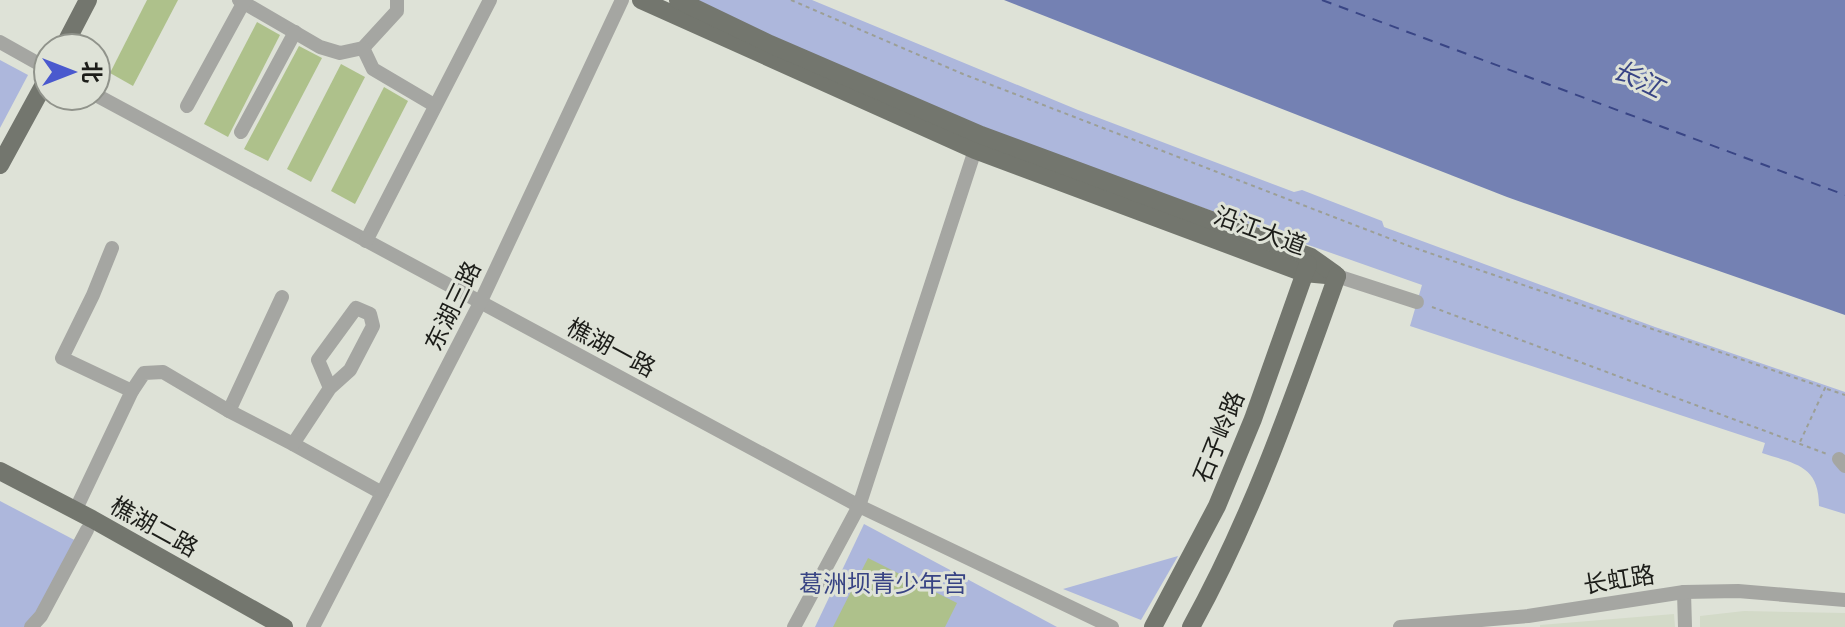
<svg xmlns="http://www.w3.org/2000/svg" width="1845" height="627" viewBox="0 0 1845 627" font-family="Helvetica,'Noto Sans SC',sans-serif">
<rect width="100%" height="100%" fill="#dee2d7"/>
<!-- built -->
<g fill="#d3dac8">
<polygon points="1744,611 1845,613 1845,627 1700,627 1700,616"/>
<polygon points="1674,614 1675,627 1540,627 1540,625"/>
</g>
<!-- green -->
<g fill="#adb7dc">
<path d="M697,0h115l266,110 216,82 8,-2 80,31 2,6 271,100 190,65v122l-26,-8c0,-41 -24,-42 -57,-53l3,-10 -355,-117 12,-41 -417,-147 -248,-108z"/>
<polygon points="0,60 28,75 0,128"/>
<polygon points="0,501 84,545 40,627 0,627"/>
<polygon points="864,524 1057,627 815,627"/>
<polygon points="1178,556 1141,620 1063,589"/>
</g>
<!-- water -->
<polygon fill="#7481b3" points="1004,0 1845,0 1845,315 1507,197"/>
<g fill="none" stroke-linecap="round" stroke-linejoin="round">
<!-- ferry -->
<polyline stroke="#394585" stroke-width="2" stroke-dasharray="10 8" stroke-linecap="butt" points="1322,0 1845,195"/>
</g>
<!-- building -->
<g fill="#aec18b">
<polygon points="147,0 178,0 133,86 110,73"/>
<polygon points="257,22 280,35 228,137 204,124"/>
<polygon points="299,46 322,58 268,161 244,149"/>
<polygon points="341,64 365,77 311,182 287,169"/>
<polygon points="384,87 408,101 355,204 331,191"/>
<polygon points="868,558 957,603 945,627 833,627"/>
</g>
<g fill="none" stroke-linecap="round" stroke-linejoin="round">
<!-- path -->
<g stroke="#9c9f96" stroke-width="2" stroke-dasharray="4 4" stroke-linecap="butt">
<polyline points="791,0 963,74 1409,246 1825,388 1800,442"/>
<polyline points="1432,307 1827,454"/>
<polyline points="1827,389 1845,395"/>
</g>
<!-- minor -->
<g stroke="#a5a6a2" stroke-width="14">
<polyline points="239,0 320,47 340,53 363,48 397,11 397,0"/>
<polyline points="0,42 48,69"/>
<polyline points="363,48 373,69 434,105"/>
<polyline points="96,95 859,506 1112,627"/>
<polyline points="187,106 245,0"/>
<polyline points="241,132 295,32"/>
<polyline points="366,241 490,0"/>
<polyline points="112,248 93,295 62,358 132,391"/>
<polyline points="1337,276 1417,302"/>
<polyline points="229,411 282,297"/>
<polyline points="293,444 382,493"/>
<polyline points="1839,459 1845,466"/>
<polyline points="75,511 132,391 144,373 163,372 229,411 293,444 330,388 350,370 373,326 370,314 356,308 318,360 330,388"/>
<polyline points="1684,592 1685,627"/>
<polyline points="31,627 41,616 87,530"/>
<polyline points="313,627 480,303 622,0"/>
<polyline points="794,627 859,506 975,150"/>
<polyline points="1400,627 1528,616 1684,592 1738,591 1845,600"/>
</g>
<!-- major -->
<g stroke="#73766e" stroke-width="18">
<polyline points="641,0 975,150 1304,273 1337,276"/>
<polyline points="678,0 770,44 981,135 1311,257 1335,274"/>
<polyline points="63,48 88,0"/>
<polyline points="0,165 48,77"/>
<polyline points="0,471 92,519 284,627"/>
<polyline points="1153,627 1217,506 1253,419 1308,264"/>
<path d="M1191,627c62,-112 103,-231 146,-351"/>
</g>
</g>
<g text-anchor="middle" stroke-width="6" stroke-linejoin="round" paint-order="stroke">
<!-- street labels -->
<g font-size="24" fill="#1c1d19" stroke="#dee2d7">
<text transform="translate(1260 231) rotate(20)" y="8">沿江大道</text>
<text transform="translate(453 306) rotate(-64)" y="8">东湖三路</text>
<text transform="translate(611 348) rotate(28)" y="8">樵湖一路</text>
<text transform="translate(1219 437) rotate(-68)" y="8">石子岭路</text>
<text transform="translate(154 527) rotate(29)" y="8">樵湖二路</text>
<text transform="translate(1619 580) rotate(-9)" y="8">长虹路</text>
</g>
<!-- park labels -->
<g font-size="24" fill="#384484" stroke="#dee2d7">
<text x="883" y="592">葛洲坝青少年宫</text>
</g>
<!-- water labels -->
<g font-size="26" font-style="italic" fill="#394585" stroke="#dee2d7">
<text transform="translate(1638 79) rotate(26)" y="9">长江</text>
</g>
</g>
<!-- north arrow -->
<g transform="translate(72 72) rotate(90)"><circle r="38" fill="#dee2d7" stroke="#90938b" stroke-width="2"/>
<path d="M0-6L14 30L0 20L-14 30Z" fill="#4a59ce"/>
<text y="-12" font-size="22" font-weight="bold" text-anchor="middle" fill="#1c1d19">北</text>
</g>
</svg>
